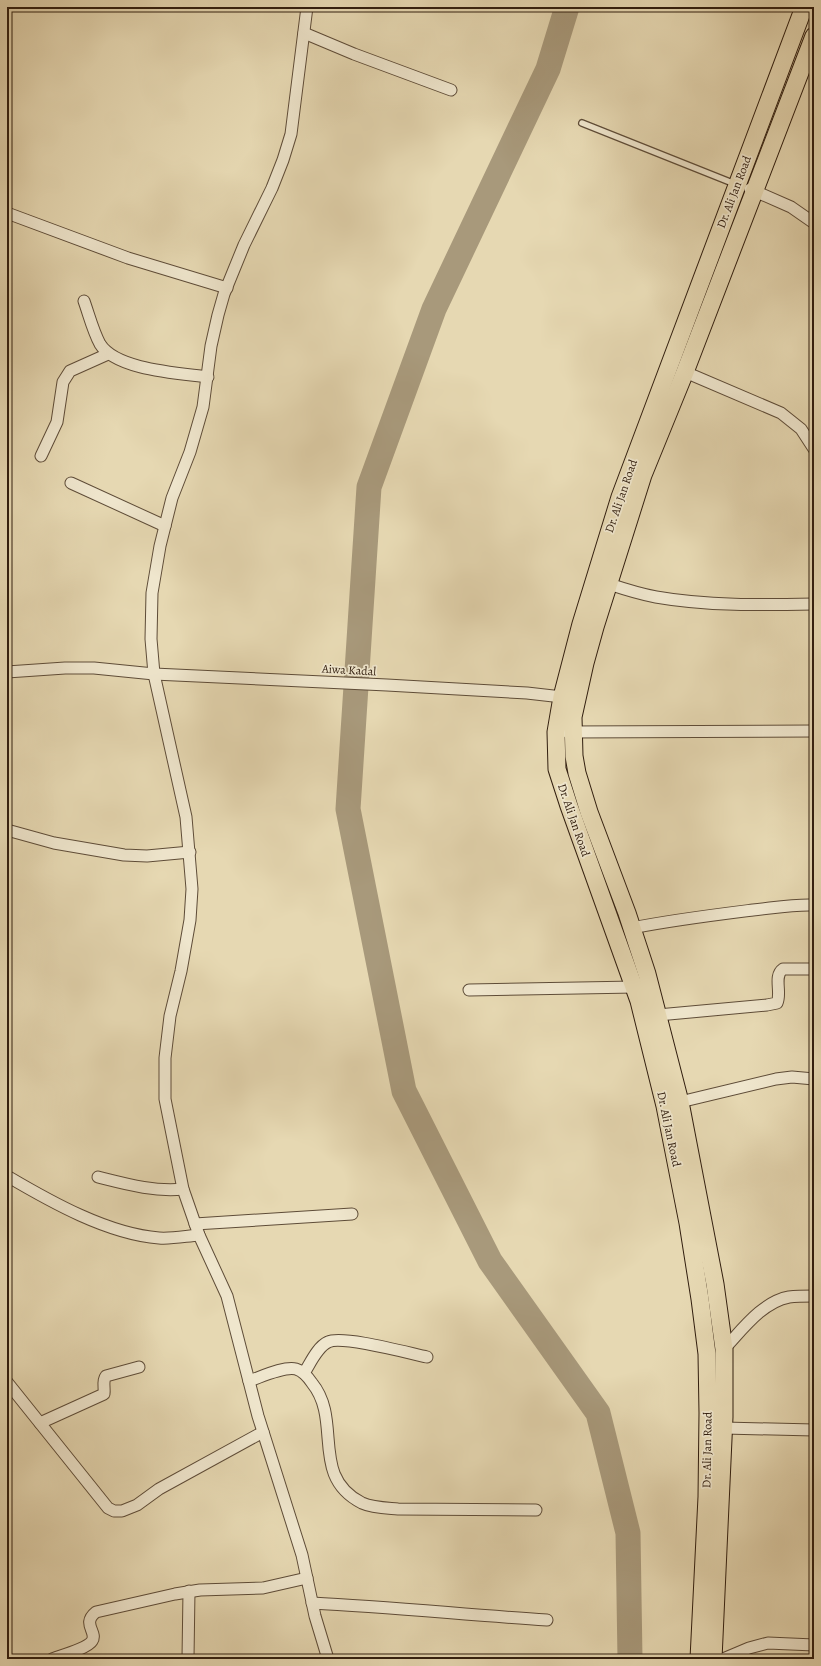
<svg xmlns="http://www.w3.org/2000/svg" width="821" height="1666" viewBox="0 0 821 1666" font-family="Alegreya,serif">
<rect width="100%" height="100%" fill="#e6d8b2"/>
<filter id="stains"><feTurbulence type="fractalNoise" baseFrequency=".005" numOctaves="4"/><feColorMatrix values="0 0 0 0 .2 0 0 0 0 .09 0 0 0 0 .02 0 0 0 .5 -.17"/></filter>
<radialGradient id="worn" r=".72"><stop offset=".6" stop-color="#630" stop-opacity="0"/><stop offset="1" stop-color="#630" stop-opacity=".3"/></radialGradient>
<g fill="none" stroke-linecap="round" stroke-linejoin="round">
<!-- river -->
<polyline stroke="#a8997b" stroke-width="25" points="567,7 548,69 434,309 369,487 348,809 404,1091 490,1261 598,1413 628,1533 630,1659"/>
<defs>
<polyline id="service" points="582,123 735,184"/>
<g id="minor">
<polyline points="307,7 291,134 283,160 272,188 244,245 224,294 218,315 211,346 203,407 190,452 172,498 160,546 152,593 151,639 154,674 186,817 192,889 190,920 181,971 170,1016 165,1058 165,1099 183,1189 199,1235 227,1296 258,1416 302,1555 315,1616 328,1659"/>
<polyline points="304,33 354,54 451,90"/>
<polyline points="750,189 791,207 814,223"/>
<polyline points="7,213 128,258 227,288"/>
<path d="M84,301c5,14 9,30 16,43 16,26 79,29 108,33"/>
<polyline points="685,372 781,413 801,429 814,449"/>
<polyline points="41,456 57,422 63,382 70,371 108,354"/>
<polyline points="71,483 165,526"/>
<path d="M609,584c15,5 31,10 47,13 51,9 106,8 158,7"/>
<polyline points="7,672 65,668 94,668 154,674 387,685 527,693 562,697"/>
<polyline points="567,732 814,731"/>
<polyline points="7,830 54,843 124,855 147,856 190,852"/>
<path d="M632,928c40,-8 81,-13 121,-18 20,-2 41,-6 61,-5"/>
<polyline points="469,990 635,987"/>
<path d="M658,1015l109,-10 10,-2c5,-10 -4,-27 6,-34h31"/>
<polyline points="680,1102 776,1079 792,1077 814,1079"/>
<path d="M7,1176c44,26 101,58 152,62 13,1 27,-2 40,-3"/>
<path d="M98,1177c28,7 56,15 85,12"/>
<polyline points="195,1224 352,1214"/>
<path d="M724,1349c18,-19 38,-47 65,-52 8,-1 17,-1 25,-1"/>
<path d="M304,1373c6,-9 13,-26 24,-31 14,-7 80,11 99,15"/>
<path d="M249,1381c12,-4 35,-15 47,-12 7,2 12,8 16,14 31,38 -3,93 50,120 11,5 25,5 36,6l138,1"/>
<polyline points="7,1382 108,1508 114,1511 122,1511 137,1505 159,1489 263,1432"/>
<path d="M40,1423l64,-29c1,-6 -2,-13 2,-18l33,-9"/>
<polyline points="724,1428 814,1430"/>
<path d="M312,1603c79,4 157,12 235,17"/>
<polyline points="188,1658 189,1591"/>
<path d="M52,1659c8,-3 36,-11 40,-18 6,-9 -11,-17 4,-29l79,-18 25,-4 63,-2 44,-10"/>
<polyline points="723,1659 749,1648 768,1643 814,1645"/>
</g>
<g id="primary">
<polyline points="699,1659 707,1497 708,1413 707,1354 700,1299 688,1223 665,1106 639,1001 569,806 557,769 556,732 562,697 581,624 620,497 804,7"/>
<polyline points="713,1659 724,1417 724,1349 715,1284 680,1102 647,974 627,913 589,812 577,773 574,756 573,717 585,663 595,627 643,475 685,372 814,36"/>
</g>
</defs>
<!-- service casing -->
<use href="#service" stroke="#5e4c38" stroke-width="8"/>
<!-- minor casing -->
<use href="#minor" stroke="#5e4c38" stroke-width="13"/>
<!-- primary casing -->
<use href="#primary" stroke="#311e0f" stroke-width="19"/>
<!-- service -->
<use href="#service" stroke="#efe6cd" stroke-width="5.5"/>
<!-- minor -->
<use href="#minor" stroke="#efe6cd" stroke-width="11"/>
<!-- primary -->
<use href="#primary" stroke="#e6d8b2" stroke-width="17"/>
</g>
<g text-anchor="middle" stroke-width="3.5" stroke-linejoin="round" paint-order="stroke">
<!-- street labels -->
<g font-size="12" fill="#311e0f" stroke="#efe6cd">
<text transform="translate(734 192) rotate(-69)" y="4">Dr. Ali Jan Road</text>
<text transform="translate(621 496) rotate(-71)" y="4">Dr. Ali Jan Road</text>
<text transform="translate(349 670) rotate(3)" y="4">Aiwa Kadal</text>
<text transform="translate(574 820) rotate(71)" y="4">Dr. Ali Jan Road</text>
<text transform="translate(669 1129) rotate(78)" y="4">Dr. Ali Jan Road</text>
<text transform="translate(707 1450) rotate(-89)" y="4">Dr. Ali Jan Road</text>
</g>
</g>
<!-- margin -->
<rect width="821" height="1666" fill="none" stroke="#e6d8b2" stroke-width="24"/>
<rect x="8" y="8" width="805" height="1650" fill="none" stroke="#311e0f" stroke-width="2"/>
<rect x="12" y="12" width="797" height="1642" fill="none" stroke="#311e0f"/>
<rect width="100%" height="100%" filter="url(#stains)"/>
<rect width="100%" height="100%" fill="url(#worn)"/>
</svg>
